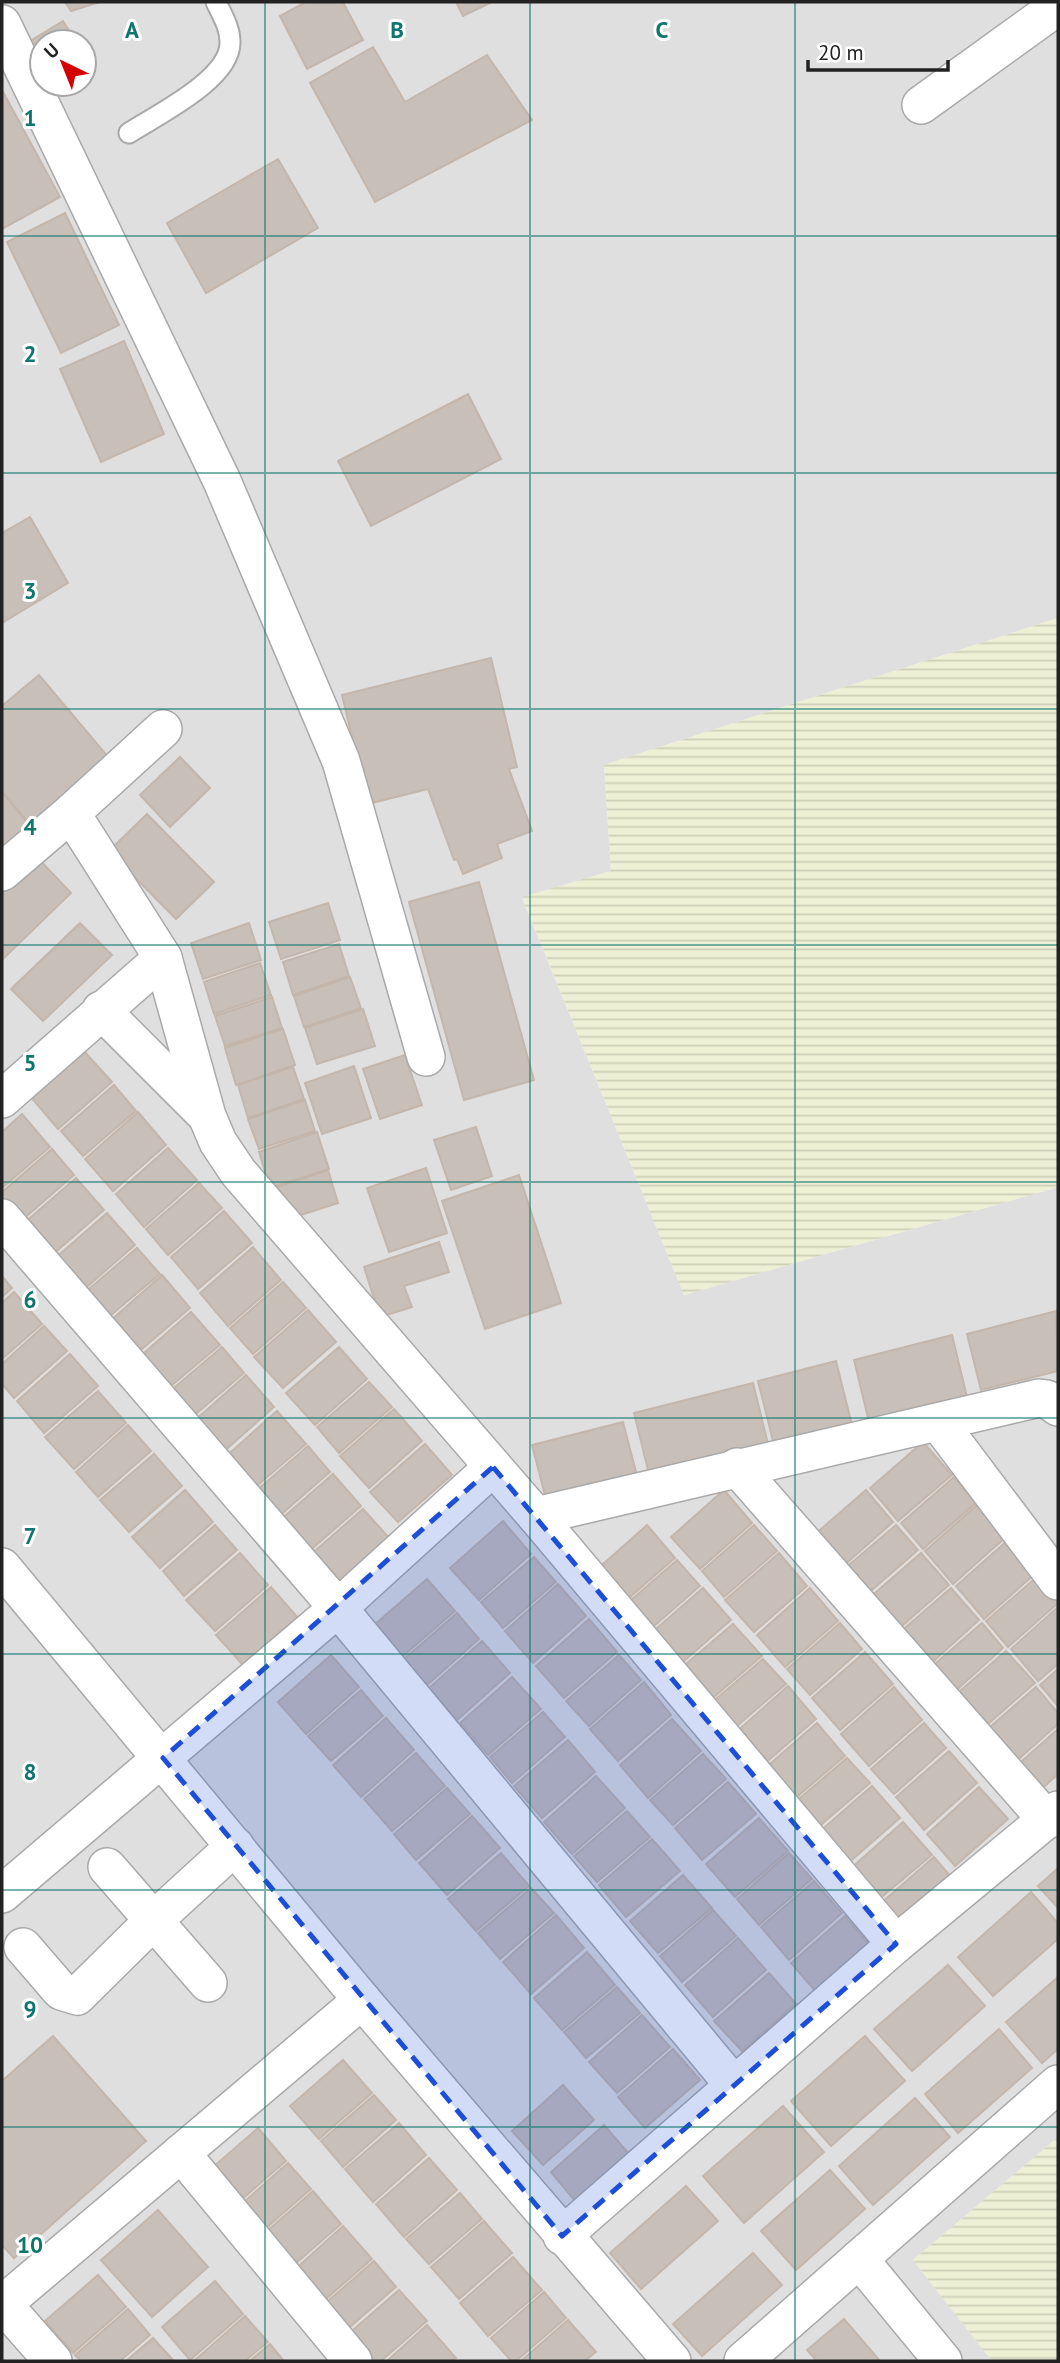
<svg xmlns="http://www.w3.org/2000/svg" width="1060" height="2363" viewBox="0 0 1060 2363" font-family="'PT Sans',sans-serif">
<defs>
<pattern id="farmland-rules" width="6" height="5" patternUnits="userSpaceOnUse" patternTransform="scale(1.75)"><rect width="6" height="5" fill="#eef0d5"/><path d="M0 2.5h6" fill="none" stroke="#ccceb7"/></pattern>
</defs>
<rect width="100%" height="100%" fill="#f2efe9"/>
<!-- residential -->
<path fill="#e0dfdf" fill-rule="evenodd" d="M2,2h1056v616l-454,147 7,106 -89,27 162,397 374,-108v950l-145,123 79,101h-990zM42,42h42v42h-42z"/>
<!-- farmland -->
<g fill="url(#farmland-rules)">
<polygon points="1058,618 1058,1187 684,1295 522,897 611,871 604,765"/>
<polygon points="1058,2137 1058,2361 992,2361 913,2260"/>
</g>
<!-- building -->
<g fill="#c7bfb8" stroke="#c4b6ab" stroke-width="2">
<polygon points="65,2 100,2 71,11"/>
<polygon points="306,2 343,2 363,40 307,69 280,16"/>
<polygon points="456,2 492,2 463,16"/>
<polygon points="63,21 76,42 42,42 42,62 30,41"/>
<polygon points="373,47 405,102 487,55 532,120 375,202 310,83"/>
<polygon points="2,90 60,197 2,229"/>
<polygon points="278,159 318,228 206,293 167,223"/>
<polygon points="65,213 119,325 61,353 7,242"/>
<polygon points="124,341 164,434 101,462 60,369"/>
<polygon points="468,394 501,459 371,526 338,461"/>
<polygon points="30,517 68,583 2,623 2,533"/>
<polygon points="491,658 517,767 509,769 532,831 497,844 502,858 463,874 457,859 454,860 428,789 368,804 342,695"/>
<polygon points="39,675 110,759 30,825 2,792 2,706"/>
<polygon points="180,757 210,788 170,827 140,795"/>
<polygon points="2,792 30,825 2,849"/>
<polygon points="147,814 214,882 176,919 109,851"/>
<polygon points="35,855 71,893 2,960 2,888"/>
<polygon points="479,882 534,1080 464,1100 409,902"/>
<polygon points="328,903 340,940 281,959 269,922"/>
<polygon points="80,923 112,955 43,1021 11,989"/>
<polygon points="249,923 261,960 203,979 191,943"/>
<polygon points="339,944 349,976 293,995 283,962"/>
<polygon points="260,963 271,995 214,1014 204,982"/>
<polygon points="350,977 361,1008 304,1027 294,996"/>
<polygon points="272,997 282,1028 225,1046 215,1016"/>
<polygon points="363,1009 375,1046 317,1064 305,1028"/>
<polygon points="283,1029 295,1065 236,1085 225,1048"/>
<polygon points="83,1050 112,1082 58,1129 30,1096"/>
<polygon points="405,1055 422,1105 380,1119 363,1069"/>
<polygon points="354,1066 371,1118 322,1134 305,1083"/>
<polygon points="293,1067 304,1099 248,1118 238,1085"/>
<polygon points="114,1085 136,1111 83,1156 61,1131"/>
<polygon points="305,1100 315,1131 259,1149 248,1119"/>
<polygon points="138,1112 166,1145 113,1191 85,1159"/>
<polygon points="22,1114 50,1147 2,1188 2,1132"/>
<polygon points="476,1127 492,1176 451,1190 434,1140"/>
<polygon points="317,1132 329,1169 270,1188 259,1152"/>
<polygon points="168,1148 197,1180 144,1227 116,1194"/>
<polygon points="52,1149 74,1175 21,1221 2,1199 2,1192"/>
<polygon points="426,1168 447,1233 389,1252 367,1188"/>
<polygon points="328,1170 338,1203 282,1221 272,1189"/>
<polygon points="519,1175 561,1303 485,1329 442,1201"/>
<polygon points="76,1178 104,1210 51,1256 23,1224"/>
<polygon points="199,1183 222,1208 168,1255 146,1229"/>
<polygon points="224,1211 252,1243 198,1289 171,1257"/>
<polygon points="107,1213 135,1245 82,1291 54,1259"/>
<polygon points="439,1242 449,1272 404,1286 412,1307 380,1317 364,1267"/>
<polygon points="253,1247 281,1280 228,1326 200,1293"/>
<polygon points="137,1248 160,1274 106,1319 84,1293"/>
<polygon points="162,1275 190,1308 136,1354 109,1322"/>
<polygon points="2,1276 12,1288 2,1297"/>
<polygon points="283,1282 306,1308 253,1354 230,1328"/>
<polygon points="14,1292 42,1324 2,1359 2,1303"/>
<polygon points="308,1310 336,1342 283,1388 254,1357"/>
<polygon points="1056,1311 1058,1371 981,1390 967,1334"/>
<polygon points="191,1312 220,1345 166,1390 138,1358"/>
<polygon points="44,1326 67,1351 14,1398 2,1384 2,1364"/>
<polygon points="952,1335 968,1401 870,1426 854,1360"/>
<polygon points="222,1347 244,1373 191,1418 169,1392"/>
<polygon points="339,1347 367,1379 315,1425 286,1393"/>
<polygon points="70,1354 98,1386 44,1433 17,1401"/>
<polygon points="836,1361 853,1429 775,1449 758,1381"/>
<polygon points="246,1375 274,1407 221,1454 193,1422"/>
<polygon points="369,1382 392,1407 339,1453 317,1427"/>
<polygon points="753,1383 769,1448 650,1478 634,1413"/>
<polygon points="98,1391 126,1423 74,1469 45,1437"/>
<polygon points="394,1409 422,1441 369,1488 340,1456"/>
<polygon points="277,1411 306,1444 252,1490 224,1458"/>
<polygon points="623,1422 637,1476 546,1499 532,1445"/>
<polygon points="128,1425 151,1451 98,1497 76,1472"/>
<polygon points="923,1442 952,1475 898,1521 870,1488"/>
<polygon points="425,1444 452,1475 398,1522 370,1492"/>
<polygon points="308,1446 330,1472 277,1518 255,1492"/>
<polygon points="154,1454 182,1486 129,1532 100,1500"/>
<polygon points="333,1474 361,1506 307,1553 279,1521"/>
<polygon points="954,1477 976,1503 923,1549 901,1523"/>
<polygon points="185,1490 213,1522 160,1568 132,1537"/>
<polygon points="724,1490 752,1523 700,1569 671,1537"/>
<polygon points="866,1490 893,1522 841,1568 813,1536"/>
<polygon points="978,1504 1006,1537 953,1584 925,1551"/>
<polygon points="363,1509 391,1540 336,1587 309,1556"/>
<polygon points="503,1521 531,1554 479,1600 450,1568"/>
<polygon points="215,1525 237,1550 184,1596 163,1571"/>
<polygon points="647,1525 675,1558 622,1604 594,1572"/>
<polygon points="754,1525 777,1551 724,1597 702,1571"/>
<polygon points="896,1525 918,1550 865,1596 843,1570"/>
<polygon points="1008,1540 1037,1572 984,1619 956,1586"/>
<polygon points="240,1553 268,1585 215,1631 186,1600"/>
<polygon points="779,1553 807,1586 754,1632 725,1600"/>
<polygon points="921,1553 949,1585 896,1631 868,1599"/>
<polygon points="534,1557 556,1582 503,1628 481,1602"/>
<polygon points="677,1560 700,1586 647,1632 624,1606"/>
<polygon points="1039,1575 1058,1597 1058,1603 1008,1647 986,1621"/>
<polygon points="427,1579 455,1611 402,1657 374,1625"/>
<polygon points="558,1584 586,1616 533,1663 505,1631"/>
<polygon points="271,1587 298,1618 243,1665 216,1635"/>
<polygon points="703,1588 731,1620 677,1667 649,1635"/>
<polygon points="810,1588 838,1621 785,1667 757,1635"/>
<polygon points="951,1588 979,1620 927,1667 898,1634"/>
<polygon points="1058,1607 1058,1664 1038,1681 1011,1649"/>
<polygon points="457,1613 479,1639 427,1685 404,1659"/>
<polygon points="589,1619 617,1652 564,1698 536,1666"/>
<polygon points="840,1623 862,1649 810,1695 787,1669"/>
<polygon points="982,1623 1003,1648 951,1695 929,1669"/>
<polygon points="733,1624 762,1656 708,1702 680,1669"/>
<polygon points="482,1641 510,1673 457,1720 429,1688"/>
<polygon points="1006,1651 1035,1683 981,1730 953,1697"/>
<polygon points="865,1652 893,1684 840,1730 812,1698"/>
<polygon points="331,1655 359,1687 306,1734 278,1702"/>
<polygon points="619,1655 641,1680 589,1726 566,1701"/>
<polygon points="763,1659 786,1684 732,1730 710,1704"/>
<polygon points="1058,1669 1058,1706 1040,1685"/>
<polygon points="512,1677 541,1709 488,1755 460,1723"/>
<polygon points="644,1682 671,1715 618,1761 590,1729"/>
<polygon points="788,1686 816,1719 763,1765 735,1733"/>
<polygon points="894,1687 922,1720 869,1766 841,1734"/>
<polygon points="1036,1687 1058,1713 1058,1724 1011,1766 982,1734"/>
<polygon points="361,1690 383,1716 331,1761 308,1736"/>
<polygon points="543,1712 565,1737 512,1783 490,1757"/>
<polygon points="386,1718 414,1750 361,1797 333,1765"/>
<polygon points="672,1719 701,1751 648,1798 620,1765"/>
<polygon points="817,1723 845,1756 792,1801 764,1769"/>
<polygon points="924,1723 946,1748 894,1794 871,1769"/>
<polygon points="1058,1729 1058,1774 1036,1794 1013,1769"/>
<polygon points="568,1740 595,1772 542,1818 514,1786"/>
<polygon points="949,1751 977,1783 924,1830 896,1797"/>
<polygon points="416,1753 445,1786 392,1831 364,1799"/>
<polygon points="703,1754 726,1779 673,1825 650,1800"/>
<polygon points="847,1758 870,1783 816,1829 794,1803"/>
<polygon points="596,1776 625,1808 572,1854 544,1822"/>
<polygon points="728,1782 756,1814 702,1860 675,1828"/>
<polygon points="872,1786 900,1818 847,1864 818,1833"/>
<polygon points="979,1787 1008,1819 955,1866 927,1834"/>
<polygon points="447,1788 470,1814 416,1860 394,1834"/>
<polygon points="627,1811 650,1837 597,1882 574,1856"/>
<polygon points="472,1816 500,1848 447,1895 419,1863"/>
<polygon points="759,1818 788,1851 735,1897 706,1864"/>
<polygon points="903,1822 932,1855 878,1900 850,1869"/>
<polygon points="652,1839 680,1871 626,1917 599,1885"/>
<polygon points="501,1853 529,1886 476,1931 448,1899"/>
<polygon points="789,1853 812,1879 759,1925 737,1899"/>
<polygon points="934,1857 956,1883 903,1929 881,1903"/>
<polygon points="1058,1868 1058,1908 1038,1886"/>
<polygon points="683,1875 712,1908 658,1953 630,1921"/>
<polygon points="814,1881 842,1913 789,1960 761,1927"/>
<polygon points="531,1888 554,1913 500,1959 478,1933"/>
<polygon points="1031,1892 1058,1923 1058,1939 993,1996 958,1957"/>
<polygon points="713,1910 736,1936 682,1982 660,1956"/>
<polygon points="556,1915 584,1948 531,1994 503,1962"/>
<polygon points="845,1916 872,1947 818,1994 791,1963"/>
<polygon points="738,1938 766,1970 713,2017 685,1985"/>
<polygon points="587,1952 615,1985 562,2030 534,1998"/>
<polygon points="948,1965 985,2006 912,2071 874,2029"/>
<polygon points="769,1973 796,2004 742,2051 714,2021"/>
<polygon points="1058,1977 1058,2049 1042,2063 1006,2022"/>
<polygon points="617,1987 640,2013 586,2058 564,2032"/>
<polygon points="642,2015 670,2047 617,2093 589,2062"/>
<polygon points="999,2029 1032,2068 958,2133 925,2094"/>
<polygon points="53,2036 146,2141 14,2258 2,2245 2,2081"/>
<polygon points="865,2036 905,2081 831,2146 791,2101"/>
<polygon points="673,2049 700,2080 645,2128 618,2097"/>
<polygon points="343,2060 372,2093 319,2139 290,2106"/>
<polygon points="563,2085 594,2120 543,2165 512,2131"/>
<polygon points="374,2095 396,2120 343,2167 321,2141"/>
<polygon points="915,2098 950,2137 873,2205 839,2166"/>
<polygon points="783,2106 824,2152 744,2223 703,2176"/>
<polygon points="399,2123 426,2155 373,2202 345,2169"/>
<polygon points="604,2125 630,2155 576,2202 551,2172"/>
<polygon points="258,2128 286,2161 233,2207 205,2174"/>
<polygon points="429,2158 457,2190 404,2237 376,2204"/>
<polygon points="288,2163 311,2189 258,2235 236,2209"/>
<polygon points="830,2170 865,2209 796,2270 761,2231"/>
<polygon points="686,2186 718,2221 641,2289 610,2253"/>
<polygon points="313,2191 341,2224 288,2270 260,2237"/>
<polygon points="460,2193 482,2219 429,2264 406,2239"/>
<polygon points="158,2210 208,2267 152,2317 101,2260"/>
<polygon points="484,2221 512,2253 459,2299 431,2267"/>
<polygon points="343,2226 372,2259 319,2305 291,2273"/>
<polygon points="753,2253 782,2285 702,2356 673,2324"/>
<polygon points="513,2257 542,2290 488,2336 460,2303"/>
<polygon points="374,2261 396,2287 343,2333 321,2307"/>
<polygon points="98,2275 126,2307 73,2353 45,2321"/>
<polygon points="215,2281 243,2314 190,2360 162,2327"/>
<polygon points="399,2290 427,2321 381,2361 367,2361 346,2336"/>
<polygon points="544,2292 566,2318 516,2361 511,2361 491,2338"/>
<polygon points="128,2309 150,2335 120,2361 81,2361 75,2355"/>
<polygon points="245,2316 268,2342 245,2361 194,2361"/>
<polygon points="844,2319 880,2361 817,2361 807,2350"/>
<polygon points="568,2320 596,2352 585,2361 521,2361"/>
<polygon points="427,2325 456,2358 452,2361 387,2361"/>
<polygon points="153,2338 174,2361 126,2361"/>
<polygon points="270,2344 284,2361 250,2361"/>
</g>
<g fill="none" stroke-linecap="round" stroke-linejoin="round">
<defs>
<path id="lane" d="M129,133c28,-18 102,-54 101,-91 0,-15 -8,-27 -14,-40"/>
<g id="street">
<polyline points="2,24 222,481 341,761 426,1057"/>
<polyline points="921,105 1058,6"/>
<polyline points="71,813 163,958 207,1116 218,1142 238,1172 536,1516 896,1944"/>
<polyline points="2,872 71,813 163,729"/>
<polyline points="101,1010 204,1113"/>
<polyline points="2,1099 163,958"/>
<polyline points="2,1218 338,1608 733,2084"/>
<polyline points="939,1423 1058,1581"/>
<polyline points="737,1467 1047,1820"/>
<polyline points="536,1516 1039,1398 1047,1399 1058,1407"/>
<polyline points="2,1567 362,2000 672,2361"/>
<polyline points="107,1867 208,1983"/>
<polyline points="2,1894 338,1608 493,1467"/>
<polyline points="23,1947 61,1991 77,1996 154,1920 235,1846"/>
<polyline points="181,2153 353,2361"/>
<polyline points="562,2236 896,1944 1058,1810"/>
<polyline points="859,2259 943,2361"/>
<polyline points="2,2303 53,2361"/>
<polyline points="3,2304 362,2000"/>
<polyline points="743,2361 1058,2084"/>
</g>
</defs>
<!-- lane casing -->
<use href="#lane" stroke="#a9a9a9" stroke-width="23"/>
<!-- street casing -->
<use href="#street" stroke="#a9a9a9" stroke-width="40"/>
<!-- lane -->
<use href="#lane" stroke="#fff" stroke-width="19"/>
<!-- street -->
<use href="#street" stroke="#fff" stroke-width="37"/>
</g>
<!-- marked area -->
<path fill="#1d4ed8" fill-opacity="0.2" stroke="#1d4ed8" stroke-width="5" stroke-dasharray="14 9" stroke-linejoin="round" d="M493,1467l403,477 -334,292 -399,-478z"/>
<!-- grid -->
<path fill="none" stroke="#0f766e" stroke-width="2" stroke-opacity="0.55" d="M265,2v2359M530,2v2359M795,2v2359M2,236h1056M2,473h1056M2,709h1056M2,945h1056M2,1182h1056M2,1418h1056M2,1654h1056M2,1890h1056M2,2127h1056"/>
<g font-size="23" text-anchor="middle" font-weight="bold" fill="#0f766e" stroke="#fff" stroke-width="6" stroke-linejoin="round" paint-order="stroke">
<text x="132" y="38">A</text>
<text x="397" y="38">B</text>
<text x="662" y="38">C</text>
<text x="30" y="126">1</text>
<text x="30" y="362">2</text>
<text x="30" y="599">3</text>
<text x="30" y="835">4</text>
<text x="30" y="1071">5</text>
<text x="30" y="1308">6</text>
<text x="30" y="1544">7</text>
<text x="30" y="1780">8</text>
<text x="30" y="2017">9</text>
<text x="30" y="2253">10</text>
</g>
<!-- border -->
<rect width="1060" height="2363" fill="none" stroke="#222222" stroke-width="7"/>
<!-- north arrow -->
<g transform="translate(63 63) rotate(317)"><circle r="33" fill="#ffffff" stroke="#a7a7a7" stroke-width="2"/>
<path d="M0-5L12 26L0 18L-12 26Z" fill="#d40000"/>
<text y="-10" font-size="19" font-weight="bold" text-anchor="middle" fill="#222222">U</text>
</g>
<!-- scale -->
<path d="M808 60v10h140v-10" fill="none" stroke="#222222" stroke-width="3.5"/>
<text x="818" y="60" font-size="21" fill="#222222" stroke="#ffffff" stroke-width="5" paint-order="stroke">20 m</text>
</svg>
